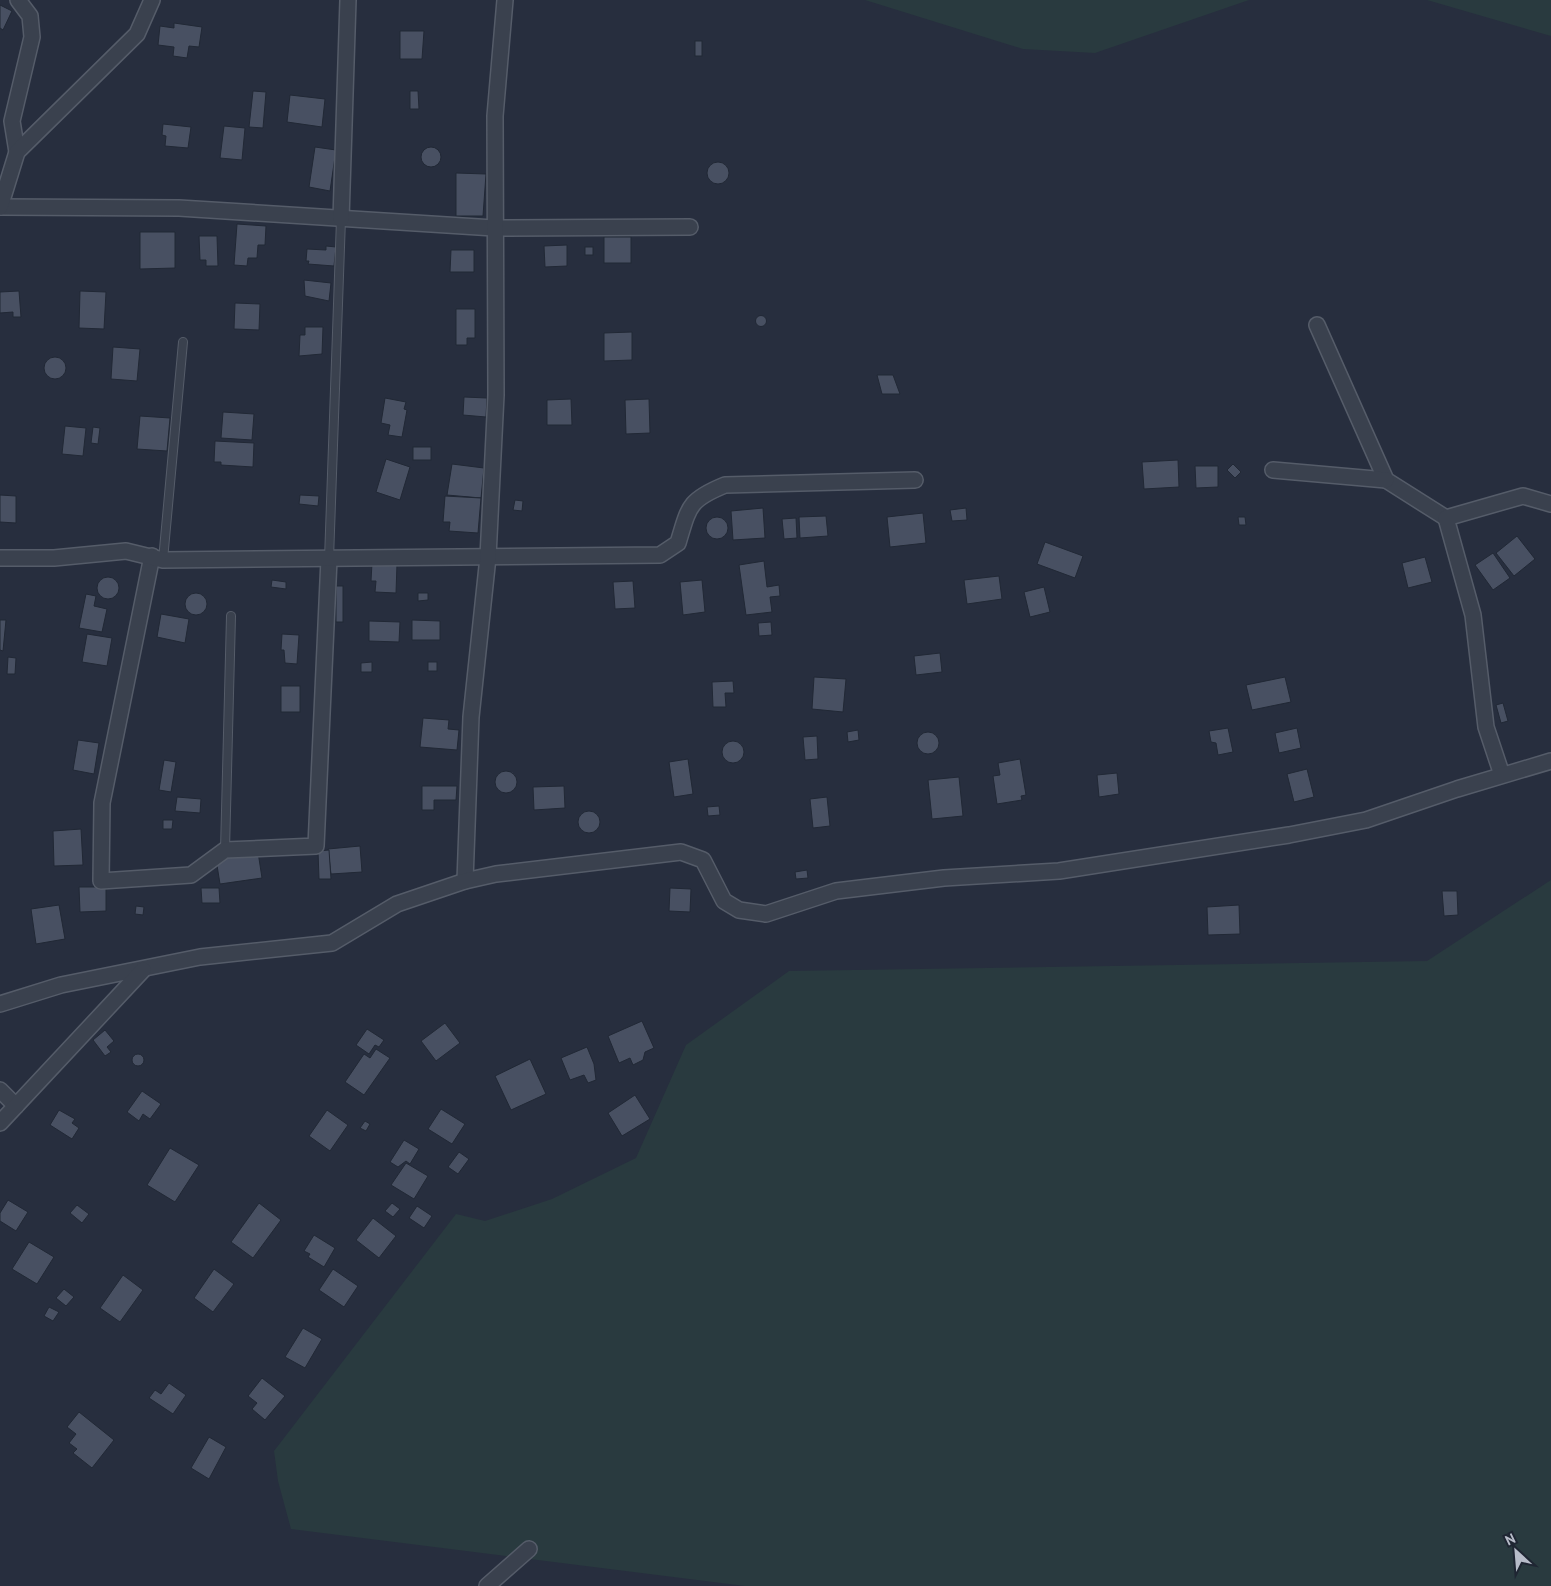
<svg xmlns="http://www.w3.org/2000/svg" width="1551" height="1586" viewBox="0 0 1551 1586" font-family="'PT Sans',sans-serif">
<rect width="100%" height="100%" fill="#272e3e"/>
<!-- green -->
<g fill="#293a3f">
<polygon points="865,0 1249,0 1095,53 1023,49"/>
<polygon points="1427,0 1551,0 1551,36"/>
<polygon points="1551,880 1551,1586 745,1586 291,1529 278,1481 274,1451 456,1214 485,1221 552,1199 636,1158 686,1045 789,971 1427,961"/>
</g>
<!-- building -->
<g fill="#485062" stroke="#212835">
<polygon points="0,5 12,11 3,30 0,28"/>
<polygon points="174,23 202,27 199,47 189,46 187,58 173,56 174,47 158,45 160,26 174,28"/>
<polygon points="400,31 424,31 422,59 400,59"/>
<rect x="695" y="41" width="7" height="15"/>
<polygon points="253,91 266,92 263,128 249,127"/>
<polygon points="410,91 418,91 419,109 410,109"/>
<polygon points="290,95 325,99 322,127 287,122"/>
<polygon points="163,124 191,127 188,148 165,146 166,136 162,135"/>
<polygon points="224,126 245,128 242,160 220,158"/>
<polygon points="315,147 336,150 330,191 309,187"/>
<circle cx="431" cy="157" r="10"/>
<circle cx="718" cy="173" r="11"/>
<polygon points="456,173 486,174 483,216 456,216"/>
<polygon points="237,224 266,226 265,245 258,245 257,258 248,258 247,266 234,265"/>
<polygon points="140,232 175,232 175,268 140,269"/>
<polygon points="199,236 217,236 218,266 206,266 206,260 200,260"/>
<rect x="604" y="237" width="27" height="26"/>
<polygon points="567,245 567,266 545,267 544,246"/>
<polygon points="326,246 336,247 334,266 308,264 309,261 306,261 307,249 326,250"/>
<rect x="585" y="247" width="8" height="8"/>
<polygon points="451,250 474,250 474,272 450,272"/>
<polygon points="304,280 331,283 329,301 305,296"/>
<polygon points="19,291 21,317 13,317 13,312 0,313 0,292"/>
<polygon points="80,291 106,292 104,329 79,328"/>
<polygon points="235,303 260,304 259,330 234,329"/>
<polygon points="456,309 475,309 475,338 467,338 467,345 456,345"/>
<circle cx="761" cy="321" r="5.5"/>
<polygon points="305,327 323,327 322,354 299,356 300,335 305,335"/>
<polygon points="632,332 632,360 604,361 604,333"/>
<polygon points="113,347 140,349 137,381 111,379"/>
<circle cx="55" cy="368" r="11"/>
<polygon points="877,375 893,375 900,394 882,394"/>
<polygon points="464,397 487,398 486,417 463,415"/>
<polygon points="385,398 406,402 404,409 407,410 402,437 388,435 390,425 381,423"/>
<polygon points="571,399 572,425 547,425 547,400"/>
<polygon points="649,399 650,433 626,434 625,400"/>
<polygon points="223,412 254,414 252,440 221,438"/>
<polygon points="140,416 170,418 167,451 137,449"/>
<polygon points="65,426 86,428 83,456 62,454"/>
<polygon points="93,427 100,428 98,444 91,443"/>
<polygon points="215,441 254,443 253,467 221,465 221,462 214,462"/>
<rect x="413" y="447" width="18" height="13"/>
<polygon points="386,459 410,467 400,500 376,492"/>
<polygon points="1178,460 1179,487 1144,489 1142,462"/>
<polygon points="452,464 484,468 481,498 447,495"/>
<polygon points="1233,464 1241,472 1235,478 1227,470"/>
<polygon points="1195,466 1218,466 1218,487 1196,488"/>
<polygon points="0,495 16,496 16,523 0,522"/>
<polygon points="300,495 319,496 318,506 299,504"/>
<polygon points="445,496 481,498 478,533 449,531 450,522 443,522"/>
<polygon points="515,500 523,501 522,511 513,510"/>
<polygon points="763,508 765,538 733,540 731,511"/>
<polygon points="966,508 967,520 952,521 950,510"/>
<polygon points="923,513 926,543 890,547 887,517"/>
<polygon points="826,516 828,536 800,538 799,517"/>
<circle cx="717" cy="528" r="11"/>
<polygon points="1238,517 1245,517 1246,525 1239,525"/>
<polygon points="796,518 797,538 784,539 782,519"/>
<polygon points="1517,536 1535,559 1514,576 1496,553"/>
<polygon points="1045,542 1083,556 1075,578 1037,564"/>
<polygon points="1493,553 1510,578 1493,590 1475,565"/>
<polygon points="1425,557 1432,582 1408,588 1402,563"/>
<polygon points="764,561 767,587 779,585 780,596 770,597 772,612 746,615 739,565"/>
<polygon points="372,563 397,564 396,593 375,592 376,581 371,581"/>
<polygon points="999,576 1002,599 967,604 964,580"/>
<circle cx="108" cy="588" r="11"/>
<polygon points="272,580 286,582 286,589 271,587"/>
<polygon points="702,580 705,612 683,615 680,582"/>
<polygon points="633,581 635,608 615,609 613,582"/>
<rect x="336" y="586" width="7" height="36"/>
<polygon points="1044,587 1050,612 1030,617 1024,592"/>
<circle cx="196" cy="604" r="11"/>
<polygon points="418,593 428,593 428,600 418,601"/>
<polygon points="86,594 96,596 94,606 107,609 102,632 79,628"/>
<polygon points="161,614 189,619 185,643 157,637"/>
<polygon points="0,620 6,620 3,651 0,650"/>
<polygon points="412,620 440,621 440,640 412,640"/>
<polygon points="369,621 400,622 399,642 369,641"/>
<polygon points="771,622 772,635 759,636 758,623"/>
<polygon points="87,634 112,638 107,666 82,662"/>
<polygon points="282,634 299,635 297,664 285,663 284,650 281,650"/>
<polygon points="940,653 942,672 916,675 914,656"/>
<polygon points="8,657 16,658 15,674 7,674"/>
<polygon points="372,662 372,672 361,672 361,663"/>
<rect x="428" y="662" width="9" height="9"/>
<polygon points="814,677 846,679 843,712 812,709"/>
<polygon points="1285,677 1291,702 1252,710 1246,685"/>
<polygon points="733,681 734,693 725,693 726,707 713,707 712,682"/>
<rect x="281" y="686" width="19" height="26"/>
<polygon points="1503,703 1508,721 1501,723 1496,705"/>
<polygon points="423,718 449,720 448,729 459,730 457,750 420,747"/>
<polygon points="1228,728 1233,752 1218,755 1216,743 1211,742 1209,731"/>
<polygon points="1297,728 1301,748 1279,753 1275,733"/>
<polygon points="858,730 859,740 848,742 847,732"/>
<circle cx="928" cy="743" r="11"/>
<polygon points="817,736 818,759 805,760 803,737"/>
<polygon points="78,740 99,743 94,774 73,770"/>
<circle cx="733" cy="752" r="11"/>
<polygon points="688,759 693,794 674,797 669,762"/>
<polygon points="1020,759 1026,795 1021,796 1022,800 997,804 993,776 1000,775 998,763"/>
<polygon points="164,760 176,762 171,792 159,790"/>
<polygon points="1307,769 1314,797 1294,802 1287,774"/>
<circle cx="506" cy="782" r="11"/>
<polygon points="1117,773 1119,794 1099,797 1097,775"/>
<polygon points="959,777 963,816 932,819 928,780"/>
<polygon points="422,786 457,786 456,800 434,800 434,810 422,810"/>
<polygon points="564,786 565,808 534,810 533,787"/>
<polygon points="177,797 201,799 200,813 175,811"/>
<polygon points="827,797 830,826 813,828 810,799"/>
<polygon points="719,806 720,815 708,816 707,807"/>
<circle cx="589" cy="822" r="11"/>
<polygon points="163,820 173,820 172,829 163,829"/>
<polygon points="81,829 83,865 54,866 53,831"/>
<polygon points="360,846 362,872 331,874 328,849"/>
<polygon points="329,850 331,879 319,879 318,851"/>
<polygon points="258,852 262,878 220,884 216,859"/>
<polygon points="807,870 808,878 796,879 795,872"/>
<polygon points="79,887 106,887 106,911 80,912"/>
<polygon points="201,888 219,888 220,903 202,903"/>
<polygon points="670,888 691,889 690,912 669,911"/>
<polygon points="1442,891 1457,891 1458,915 1444,916"/>
<polygon points="59,905 65,939 36,944 31,909"/>
<polygon points="1239,905 1240,934 1208,935 1207,907"/>
<polygon points="136,906 144,907 143,915 135,914"/>
<polygon points="642,1021 654,1048 645,1052 643,1060 633,1065 630,1058 619,1063 608,1036"/>
<polygon points="445,1023 460,1043 436,1061 421,1041"/>
<polygon points="367,1029 384,1040 379,1047 375,1045 369,1054 356,1045"/>
<polygon points="105,1030 114,1041 107,1047 111,1052 105,1056 93,1040"/>
<polygon points="587,1047 594,1064 596,1080 588,1083 584,1075 570,1080 561,1058"/>
<polygon points="376,1049 390,1058 364,1095 345,1082 364,1054 370,1058"/>
<circle cx="138" cy="1060" r="6"/>
<polygon points="530,1059 546,1094 511,1110 495,1076"/>
<polygon points="142,1091 161,1104 150,1119 143,1114 139,1121 127,1112"/>
<polygon points="635,1095 650,1119 622,1136 608,1113"/>
<polygon points="441,1109 465,1124 452,1144 428,1129"/>
<polygon points="59,1110 75,1119 72,1123 79,1128 72,1139 50,1125"/>
<polygon points="327,1110 348,1125 330,1151 309,1136"/>
<polygon points="365,1121 370,1124 366,1131 360,1128"/>
<polygon points="404,1140 419,1149 410,1164 406,1161 398,1167 390,1162"/>
<polygon points="170,1148 199,1165 175,1202 147,1185"/>
<polygon points="459,1152 469,1159 458,1174 448,1167"/>
<polygon points="406,1163 428,1176 414,1199 391,1185"/>
<polygon points="8,1200 28,1212 16,1231 0,1221 0,1213"/>
<polygon points="259,1203 281,1220 253,1258 231,1242"/>
<polygon points="392,1203 400,1209 393,1217 385,1211"/>
<polygon points="77,1205 89,1214 82,1223 70,1213"/>
<polygon points="417,1206 432,1216 424,1228 409,1218"/>
<polygon points="373,1218 396,1236 379,1258 356,1240"/>
<polygon points="314,1235 335,1248 324,1267 308,1257 310,1254 304,1251"/>
<polygon points="29,1242 54,1257 37,1284 12,1269"/>
<polygon points="214,1269 234,1284 213,1312 194,1298"/>
<polygon points="333,1269 358,1286 344,1307 319,1290"/>
<polygon points="123,1275 143,1290 120,1322 100,1308"/>
<polygon points="64,1289 74,1297 66,1306 56,1298"/>
<polygon points="49,1307 59,1312 53,1321 44,1316"/>
<polygon points="303,1328 322,1339 305,1368 285,1357"/>
<polygon points="262,1378 285,1396 265,1420 252,1409 257,1403 248,1396"/>
<polygon points="169,1383 186,1395 173,1414 149,1398 155,1390 161,1394"/>
<polygon points="79,1412 114,1440 92,1468 73,1453 77,1449 69,1443 76,1434 67,1427"/>
<polygon points="209,1437 226,1447 209,1479 191,1468"/>
</g>
<g fill="none" stroke-linecap="round" stroke-linejoin="round">
<defs>
<g id="service">
<polyline points="329,559 341,219"/>
<polyline points="163,560 183,342"/>
<polyline points="225,850 231,616"/>
</g>
<g id="minor">
<polyline points="17,152 12,121 32,37 30,16 18,0"/>
<polyline points="0,207 179,208 494,228 690,227"/>
<polyline points="0,207 17,152 137,34 152,0"/>
<polyline points="341,219 348,0"/>
<polyline points="1317,325 1386,480 1446,518"/>
<polyline points="1273,470 1386,480"/>
<polyline points="152,556 102,803 101,881 191,875 225,850 316,846 329,559"/>
<path d="M0,558h54l72,-7 37,9 497,-5 18,-12c11,-36 10,-43 47,-58l190,-5"/>
<polyline points="1502,775 1486,727 1473,615 1446,518 1523,496 1551,504"/>
<polyline points="465,881 471,717 488,557 496,395 495,116 505,0"/>
<polyline points="0,1004 61,985 200,957 332,943 397,904 465,881 496,874 681,852 703,860 724,901 739,910 766,914 836,891 944,878 1059,871 1289,835 1366,820 1457,789 1551,761"/>
<polyline points="0,1090 16,1106"/>
<polyline points="0,1123 143,970"/>
<polyline points="487,1586 529,1549"/>
</g>
</defs>
<!-- service casing -->
<use href="#service" stroke="#555c69" stroke-width="10"/>
<!-- minor casing -->
<use href="#minor" stroke="#555c69" stroke-width="18"/>
<!-- service -->
<use href="#service" stroke="#3a414e" stroke-width="8"/>
<!-- minor -->
<use href="#minor" stroke="#3a414e" stroke-width="15"/>
</g>
<!-- north arrow -->
<g transform="translate(1516 1551) rotate(334)" stroke="#1f2633" stroke-width="4" paint-order="stroke">
<path d="M0-4L9 19L0 12L-9 19Z" fill="#b7bcc9"/>
<text y="-8" font-size="14" font-weight="bold" text-anchor="middle" fill="#b7bcc9">N</text>
</g>
</svg>
